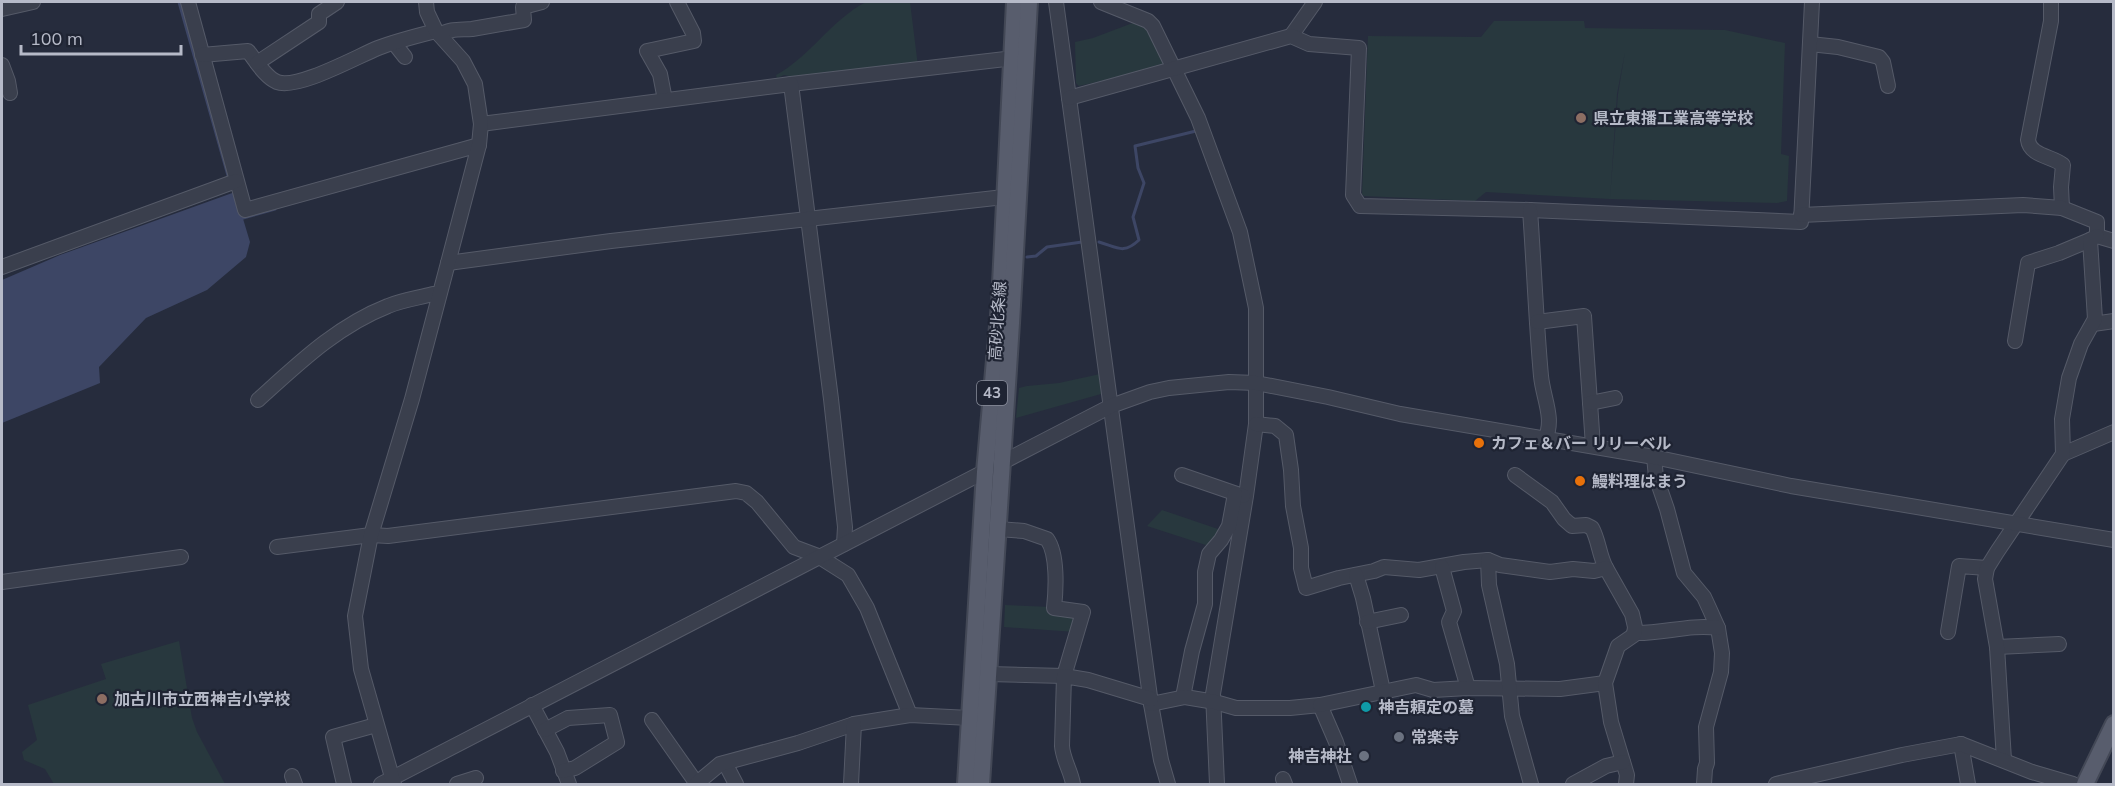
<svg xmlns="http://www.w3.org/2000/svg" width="2115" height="786" viewBox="0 0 2115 786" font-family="Mulish,'Noto Sans JP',sans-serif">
<rect width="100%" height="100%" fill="#262c3d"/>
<!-- green -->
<g fill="#28383e">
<path d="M866,2h44l8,64 -122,14 -1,-3 -11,-2 -7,3 -1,-3c34,-18 55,-55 90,-73z"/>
<polygon points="1138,21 1143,22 1165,63 1110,79 1079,86 1076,83 1075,42 1093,38"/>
<polygon points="1494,21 1584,21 1585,28 1725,30 1785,43 1781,154 1789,156 1787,201 1777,203 1610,199 1618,94 1625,52 1617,94 1610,199 1486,192 1475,201 1364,196 1362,194 1368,36 1481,37"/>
<polygon points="1100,374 1101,394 1016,418 1019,388 1027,386 1059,383"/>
<polygon points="1162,510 1221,530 1212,547 1147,526"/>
<polygon points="1005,605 1051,607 1078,616 1075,632 1004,627"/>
<polygon points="179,641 192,718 197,732 225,784 54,784 45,769 24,760 22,752 37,740 28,705 106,679 101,664"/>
</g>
<!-- water -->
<polygon fill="#3d4665" points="235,192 250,242 246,257 207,290 146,318 99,367 100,383 2,423 2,280 60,255"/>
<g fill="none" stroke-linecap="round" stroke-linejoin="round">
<!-- stream -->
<g stroke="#3d4665" stroke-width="3">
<polyline points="179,2 229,179"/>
<polyline points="243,218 275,209"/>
<path d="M1099,242c18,5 24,13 40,-2l-6,-23 11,-34 -6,-15 -3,-22 61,-15"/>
<polyline points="1027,257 1036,256 1047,247 1082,242"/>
</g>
<defs>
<g id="minor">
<polyline points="188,2 245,210 479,145"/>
<polyline points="1056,2 1151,704 1161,760 1168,784"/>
<polyline points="1101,2 1148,21 1153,26 1198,118 1240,232 1256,308 1256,424 1246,496 1213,694 1217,784"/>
<path d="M2051,2v19l-23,119c2,16 24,16 35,25l-2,22 1,21"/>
<polyline points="2,9 33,2"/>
<path d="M440,35c10,-7 21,-5 32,-6 18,-3 35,-6 52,-9l-1,-13 19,-5"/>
<polyline points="1291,36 1315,2"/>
<polyline points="394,43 405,57"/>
<polyline points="1810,44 1838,47 1879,57 1883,62 1888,86"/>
<path d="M202,55l46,-4c8,10 17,26 29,31 20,8 79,-25 101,-34 18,-7 38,-12 58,-17"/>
<polyline points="257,63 319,22 319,14 337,2"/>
<polyline points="2,65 8,81 10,93"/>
<polyline points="791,84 1014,58"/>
<polyline points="1069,98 1291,36 1309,44 1359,48 1353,195 1360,206 1530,210 1801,222 1812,2"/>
<polyline points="665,100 660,74 647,51 694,41 693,33 677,2"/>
<polyline points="481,124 791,84 831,399 845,527 844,544"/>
<path d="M1530,210c4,55 6,111 11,166 2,22 14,43 4,63"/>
<polyline points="1801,215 2023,205 2062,208 2097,222 2097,236 2114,241"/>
<polyline points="448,263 611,241 1004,197"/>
<polyline points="2,267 236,181"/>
<polyline points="1537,322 1584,316 1593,446"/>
<polyline points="2093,324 2114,321"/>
<polyline points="2015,341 2028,263 2059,253 2090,240"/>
<path d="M258,400c41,-37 79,-74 130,-94 14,-6 30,-8 45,-12l6,1"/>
<polyline points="1590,403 1615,398"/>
<polyline points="1256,424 1275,426 1286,435 1291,470 1293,506 1301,548 1301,568 1306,588 1339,578 1374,571 1384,567 1419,570 1464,562 1488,560"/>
<polyline points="2063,454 2114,432"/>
<polyline points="1654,457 1656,477 1667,509 1684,573 1704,597 1710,610 1718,628 1722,653 1721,672 1706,727 1707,763 1705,769 1704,784"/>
<polyline points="1182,475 1243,496"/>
<path d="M1515,475l37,27 12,17 8,7 14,-1 6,3c7,13 7,27 14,40"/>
<polyline points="277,547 371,535 388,536 736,491 746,493 757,502 794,547 818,556 848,575 867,608 910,715"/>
<polyline points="1442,567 1454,611 1449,622 1468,688"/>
<polyline points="1356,575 1363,598 1383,691"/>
<polyline points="2,582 181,557"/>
<polyline points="1367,622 1401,615"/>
<polyline points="1948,632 1959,566 1987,568"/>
<path d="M1634,633c29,1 55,-9 84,-5"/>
<polyline points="1997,647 2059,644"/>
<path d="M988,674l76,2 19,-64 -29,-4c2,-18 4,-54 -7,-69l-23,-8 -26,-2"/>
<polyline points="1183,697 1192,651 1205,604 1205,572 1209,554 1221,540 1229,526 1235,494"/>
<polyline points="1151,704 1185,697 1215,702 1236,708 1290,708 1320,705 1336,742 1350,784"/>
<polyline points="532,705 557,752 569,784"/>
<polyline points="1320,705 1416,685 1433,690 1468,688 1560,689 1605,683"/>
<polyline points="652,720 697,784"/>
<polyline points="545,730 568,718 610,715 617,742 575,768 563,771"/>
<polyline points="1961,744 1968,784"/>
<polyline points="2004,760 1997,647 1985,579 1987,568 1997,552 2063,454 2062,419 2069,378 2081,344 2095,319 2090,240 2097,236"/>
<polyline points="725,763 736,784"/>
<polyline points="292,776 295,784"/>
<polyline points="1283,779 1285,784"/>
<polyline points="344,784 333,737 376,725"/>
<polyline points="381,784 1111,406 1150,392 1169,388 1229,382 1256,383 1328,397 1400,414 1654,457 1791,486 2114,540"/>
<polyline points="394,784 361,669 355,616 371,535 412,399 448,263 479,145 481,124 475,84 463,61 436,31 427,12 426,2"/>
<polyline points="457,784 476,778"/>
<polyline points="696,784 720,764 798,743 854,724 910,715 970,718"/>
<polyline points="851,784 854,724"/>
<path d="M1073,784c-2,-13 -10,-24 -11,-38l2,-70 24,4 63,19"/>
<polyline points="1531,784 1512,716 1507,664 1489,585 1488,560 1500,565 1550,572 1573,569 1594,571 1606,568 1632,614 1635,627 1634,635 1618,646 1605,683 1611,722 1627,775 1626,784"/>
<polyline points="1573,784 1606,766 1623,762"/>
<polyline points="1776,784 1902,755 1961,744 2032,772 2073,784"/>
</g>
<g id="major">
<polyline points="966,784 985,472 1000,304 1015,2"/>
<polyline points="981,784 1011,323 1029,2"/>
<polyline points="2085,784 2114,724"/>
</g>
</defs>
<!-- minor casing -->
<use href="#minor" stroke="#555a68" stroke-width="16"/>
<!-- major casing -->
<use href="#major" stroke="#434856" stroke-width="20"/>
<!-- minor -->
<use href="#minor" stroke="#3a3f4d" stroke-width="14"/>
<!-- major -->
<use href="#major" stroke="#585d6d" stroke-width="16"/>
</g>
<!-- markers -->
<g fill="#8d6e63" stroke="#1f2433" stroke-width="2">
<circle cx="1581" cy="118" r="6"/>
<circle cx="102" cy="699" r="6"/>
</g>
<g fill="#e8710a" stroke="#1f2433" stroke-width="2">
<circle cx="1479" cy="443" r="6"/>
<circle cx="1580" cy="481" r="6"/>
</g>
<circle fill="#0f9aa8" stroke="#1f2433" stroke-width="2" cx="1366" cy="707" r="6"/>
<g fill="#6b7280" stroke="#1f2433" stroke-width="2">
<circle cx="1399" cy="737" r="6"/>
<circle cx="1364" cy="756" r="6"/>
</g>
<g text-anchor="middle" stroke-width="4.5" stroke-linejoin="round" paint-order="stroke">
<!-- shield labels -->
<rect fill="#1f2433" stroke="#898d9b" stroke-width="1.5" x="977" y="381" width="30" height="24" rx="4.5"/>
<g font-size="15" font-weight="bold" fill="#b6bac8">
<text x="992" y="398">43</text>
</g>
<!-- poi labels -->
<g font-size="16" font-weight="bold" fill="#b6bac8" stroke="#1f2433" text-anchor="start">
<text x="1593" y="124">県立東播工業高等学校</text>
<text x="1491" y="449">カフェ＆バー リリーベル</text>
<text x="1592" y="487">鰻料理はまう</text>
<text x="114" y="705">加古川市立西神吉小学校</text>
<text x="1378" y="713">神吉頼定の墓</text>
<text x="1411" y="743">常楽寺</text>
<text x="1352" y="762" text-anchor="end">神吉神社</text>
</g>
<!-- street labels -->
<g font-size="16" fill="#b6bac8" stroke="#1f2433">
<text transform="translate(997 321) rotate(-86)" y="6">高砂北条線</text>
</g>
</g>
<!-- border -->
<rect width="2115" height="786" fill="none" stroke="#b6bac8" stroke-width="6"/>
<!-- scale -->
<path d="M21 45v9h160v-9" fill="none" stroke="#b6bac8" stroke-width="3"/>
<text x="30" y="45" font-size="18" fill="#b6bac8" stroke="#1f2433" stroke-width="4.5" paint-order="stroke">100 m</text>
</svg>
